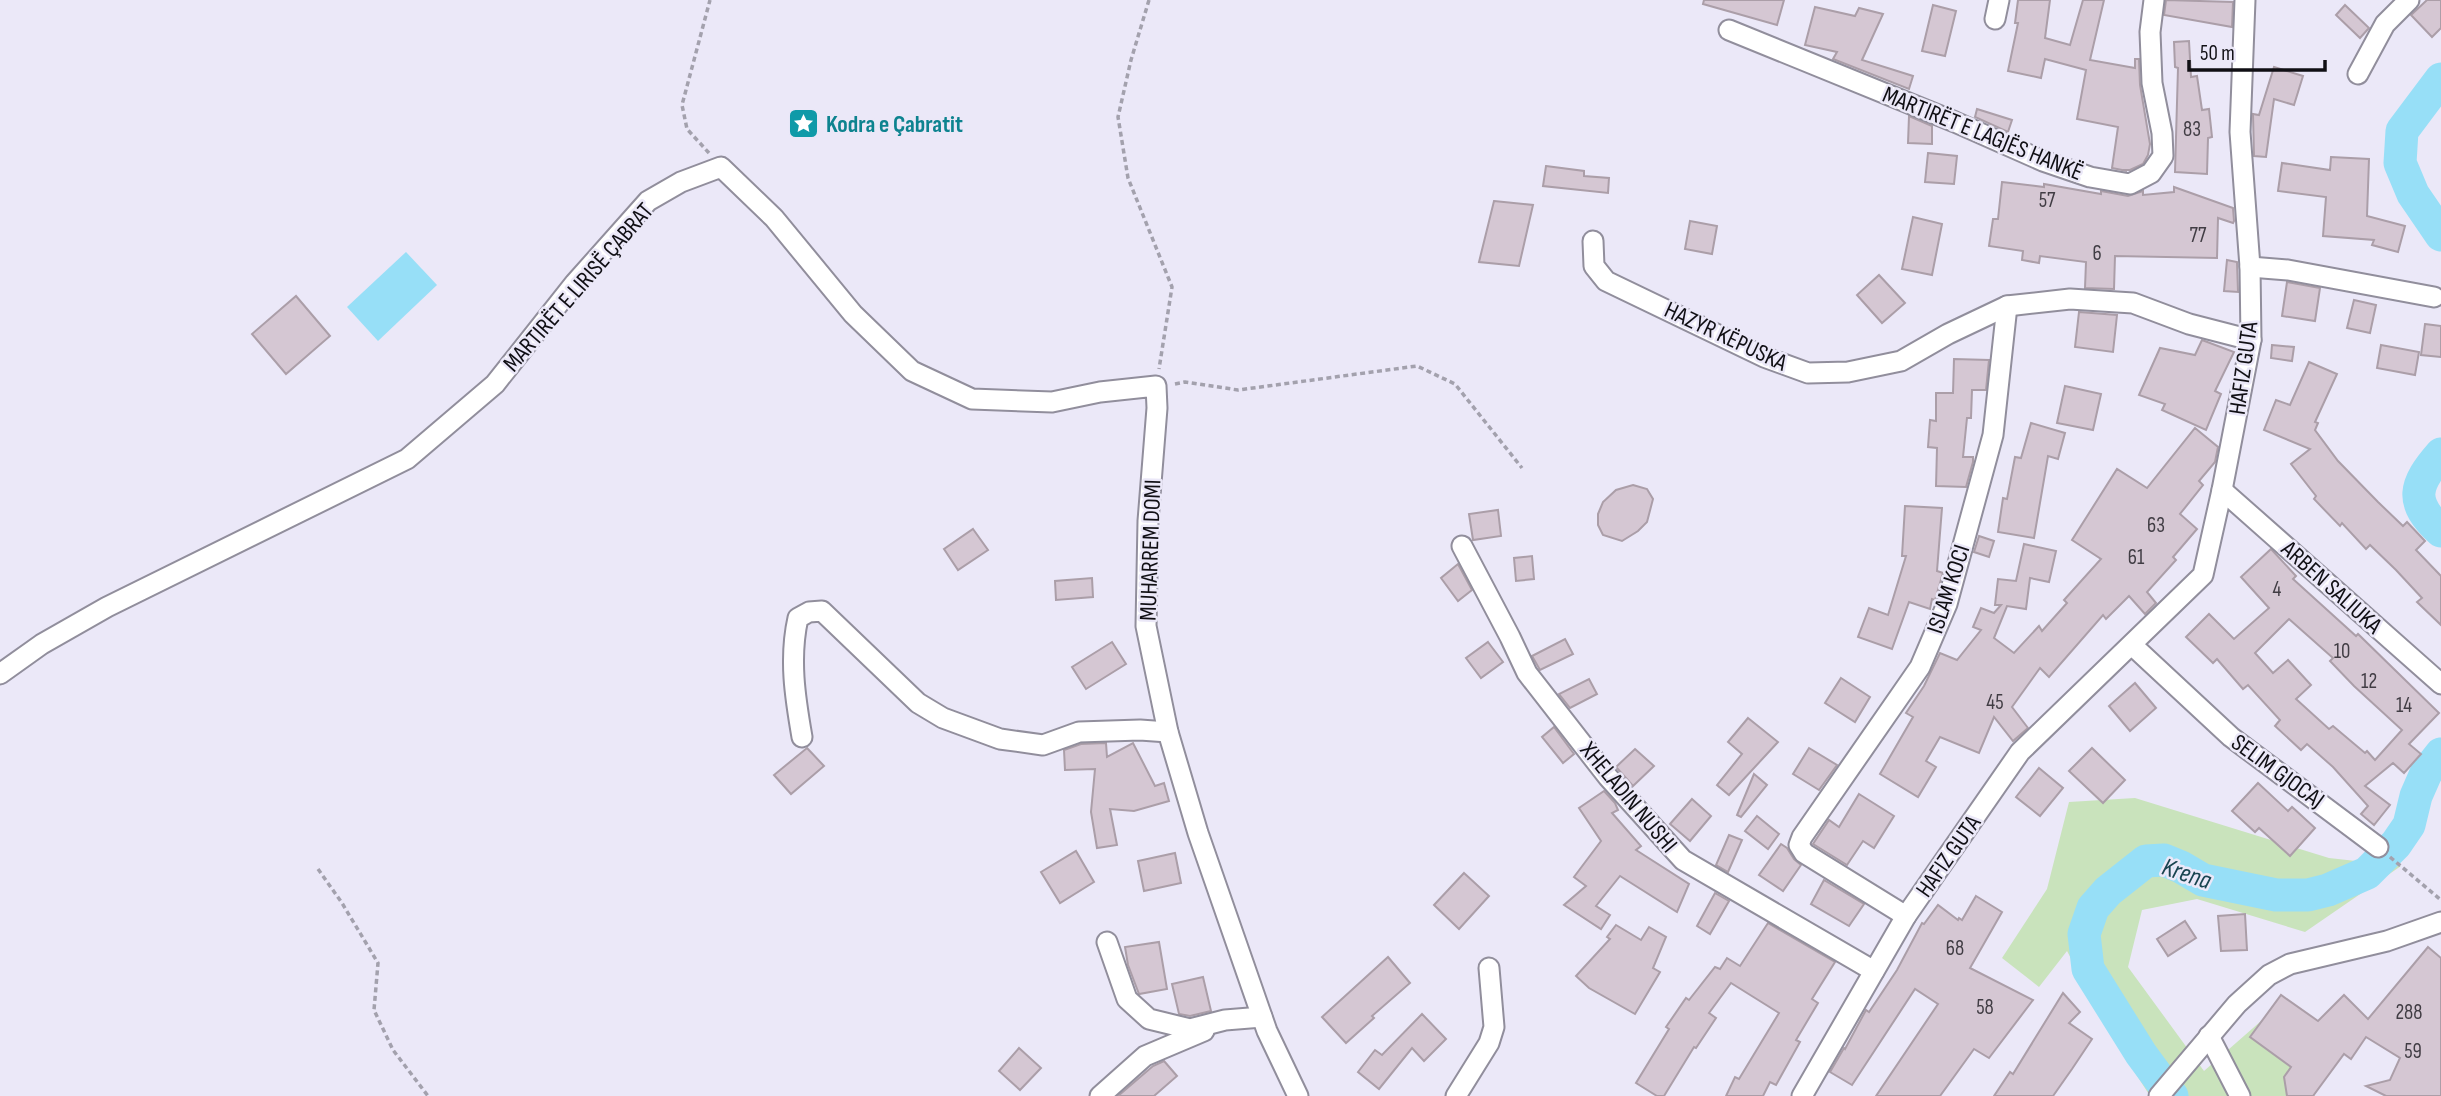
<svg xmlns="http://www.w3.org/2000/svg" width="2441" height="1096" viewBox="0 0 2441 1096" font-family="'Sofia Sans Condensed',sans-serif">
<rect width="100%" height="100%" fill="#ebe8f8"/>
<!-- green -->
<polygon fill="#c9e3bc" points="2135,798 2329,858 2401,866 2305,932 2197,899 2142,910 2128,967 2204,1071 2269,1014 2315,1096 2150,1096 2118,1046 2067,951 2039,987 2002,958 2047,889 2069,802"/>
<!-- water -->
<polygon fill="#97dff7" points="406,252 437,285 378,341 347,307"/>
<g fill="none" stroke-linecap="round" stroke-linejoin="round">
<!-- river -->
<g stroke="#97dff7" stroke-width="33">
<polyline points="2441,79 2402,131 2400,163 2413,194 2441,235"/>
<path d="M2441,454c-27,31 -32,48 0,77"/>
<polyline points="2172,1096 2141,1054 2088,969 2084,934 2093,908 2108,891 2146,861 2164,860 2181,867 2203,880 2276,895 2308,895 2328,890 2367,873 2396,844 2409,825 2416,796 2426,773 2441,754"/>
</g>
</g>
<!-- building -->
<g fill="#d5c7d3" stroke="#ab9ea8" stroke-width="2" fill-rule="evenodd">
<polygon points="1704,0 1784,0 1777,25 1703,4"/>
<polygon points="2018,0 2050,0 2045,38 2070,45 2083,0 2104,0 2090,60 2135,68 2135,59 2139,59 2140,85 2150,144 2148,155 2143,164 2130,170 2123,170 2127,171 2112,168 2118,127 2077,119 2086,70 2045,59 2041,78 2008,71 2018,23 2015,23"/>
<polygon points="2166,0 2233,2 2232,27 2164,15"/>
<polygon points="2427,0 2441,0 2441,28 2432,37 2411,15"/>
<polygon points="1933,5 1956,11 1945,56 1922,51"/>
<polygon points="2345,5 2369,28 2360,38 2336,15"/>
<polygon points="1815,7 1855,16 1859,8 1883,14 1862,60 1913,76 1909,89 1833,59 1837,52 1805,45"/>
<polygon points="2189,41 2191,77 2197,76 2202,110 2209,109 2212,137 2208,138 2207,174 2175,172 2178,68 2175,67 2174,42"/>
<polygon points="2274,67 2303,76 2294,105 2274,99 2266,157 2254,156 2253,114 2259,115"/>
<polygon points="1977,109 2012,120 2008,132 1975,117"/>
<polygon points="1909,116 1932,126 1932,144 1908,143"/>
<polygon points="1928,153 1957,156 1954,184 1925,182"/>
<polygon points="2331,157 2369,159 2367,216 2405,226 2398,252 2372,245 2374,240 2323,236 2326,197 2278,191 2282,163 2330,170"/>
<polygon points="1546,166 1584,171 1584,176 1609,178 1608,193 1543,186"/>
<polygon points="2002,182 2044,187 2044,184 2101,194 2101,191 2128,196 2143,191 2143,195 2174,192 2174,187 2233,208 2234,221 2233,223 2218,218 2217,258 2115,256 2114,289 2085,288 2086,262 2040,256 2039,263 2022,260 2023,251 1989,246 1993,219 1998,219"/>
<polygon points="1494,201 1533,205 1519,266 1479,262"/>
<polygon points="1913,217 1942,224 1932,275 1902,269"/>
<polygon points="1690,221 1717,226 1712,254 1685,249"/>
<polygon points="2227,260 2237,262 2238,292 2224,291"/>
<polygon points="1879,275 1905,303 1882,323 1857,295"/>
<polygon points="2287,282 2320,288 2315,321 2282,316"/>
<polygon points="296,296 330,336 286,374 252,334"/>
<polygon points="2354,300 2376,305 2370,333 2347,328"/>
<polygon points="2079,312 2117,315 2113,352 2075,347"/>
<polygon points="2425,324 2441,326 2441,357 2421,355"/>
<polygon points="2202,340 2234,352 2215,391 2221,394 2206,430 2162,410 2165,404 2139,395 2160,348 2195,355"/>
<polygon points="2272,345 2294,347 2292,361 2271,358"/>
<polygon points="2381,345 2419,352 2415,375 2377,368"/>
<polygon points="1954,359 1989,360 1986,390 1972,390 1971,418 1967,418 1963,457 1973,457 1973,462 1966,487 1936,486 1937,448 1928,447 1930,420 1936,421 1936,393 1953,393"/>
<polygon points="2309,362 2337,374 2315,422 2318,423 2315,430 2338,461 2378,502 2403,526 2407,522 2425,541 2416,550 2441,576 2441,625 2417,602 2422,598 2396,570 2370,545 2366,549 2342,523 2340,526 2314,499 2316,496 2291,464 2310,449 2264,430 2276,400 2290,405"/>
<polygon points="2065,386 2101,394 2093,430 2057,423"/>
<polygon points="2031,423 2065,433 2058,459 2048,456 2034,538 1998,532 2003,498 2007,499 2015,457 2021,458"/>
<polygon points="2195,428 2218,447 2215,462 2199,481 2203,485 2180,514 2197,529 2173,557 2176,560 2147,592 2156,603 2145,614 2129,596 2106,619 2103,615 2049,677 2040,668 2012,707 2028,728 2013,741 1994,717 1979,753 1940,737 1926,761 1936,767 1918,797 1880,774 1913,717 1906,713 1924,686 1940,653 1957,660 1981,630 1973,627 1981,608 1994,613 2001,605 1995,605 1998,579 2016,581 2024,544 2056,551 2049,582 2030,578 2026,609 2007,606 1994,638 2014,653 2039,626 2042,631 2067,603 2064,600 2101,559 2072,540 2117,469 2147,488"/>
<polygon points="1633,485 1647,489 1653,499 1647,522 1638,531 1622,541 1603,535 1598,525 1598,514 1603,502 1616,490"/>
<polygon points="1905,506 1942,508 1937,571 1943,573 1935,600 1932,599 1930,609 1909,602 1892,649 1858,637 1869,608 1888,615 1906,556 1902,556"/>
<polygon points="1498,510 1501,536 1473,540 1469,514"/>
<polygon points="973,529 988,550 958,570 944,549"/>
<polygon points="1979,536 1994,541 1989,557 1974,552"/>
<path d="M2271,549l25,27 -3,3 63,57 2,-2 81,79 -30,31 12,10 -17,19 -11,-10 -28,23 25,19 -16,20 -13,-11 7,-8 -35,-39 -26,-23 -6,6 -26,-24 5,-6 -32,-35 -5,4 -26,-30 -4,4 -27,-26 23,-23 25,25 35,-31 -28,-31zM2289,619l44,39 -3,3 24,25 48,44 -27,30 -8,-9 -2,2 -32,-27 -4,3 -33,-30 15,-14 -23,-25 -15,13 -18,-20z"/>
<polygon points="1532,556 1534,579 1516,581 1514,558"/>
<polygon points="1458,564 1472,590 1458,601 1441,578"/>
<polygon points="1092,578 1093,597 1056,600 1055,581"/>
<polygon points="1565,639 1573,654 1540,670 1532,656"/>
<polygon points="1112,642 1126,664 1086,689 1072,667"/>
<polygon points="1488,642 1503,662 1481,678 1466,658"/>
<polygon points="1841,678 1870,697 1855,722 1825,703"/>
<polygon points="1589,679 1597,694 1570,708 1559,694"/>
<polygon points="2135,683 2156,708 2130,731 2109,706"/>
<polygon points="1748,718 1778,742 1729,795 1717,785 1742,754 1728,742"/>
<polygon points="1554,727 1574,754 1563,763 1542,737"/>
<polygon points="1106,743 1107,757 1133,743 1155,786 1164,783 1169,801 1134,811 1110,809 1117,845 1097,848 1091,812 1095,769 1065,770 1064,750 1081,744"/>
<polygon points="807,748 824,766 791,794 774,775"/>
<polygon points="1809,748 1837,765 1819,790 1793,774"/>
<polygon points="2092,748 2125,780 2103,803 2069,771"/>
<polygon points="1635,749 1654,766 1633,786 1616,767"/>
<polygon points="2039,768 2063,788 2040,816 2016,797"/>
<polygon points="1754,774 1767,785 1741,817 1737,815"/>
<polygon points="2258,783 2288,811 2292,807 2315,828 2290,856 2259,828 2255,832 2232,811"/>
<polygon points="1604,791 1615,803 1618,810 1612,813 1641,846 1636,850 1689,884 1677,912 1620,876 1596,906 1610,915 1601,929 1564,905 1586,886 1574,877 1601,841 1579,808"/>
<polygon points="1859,794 1894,816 1874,848 1863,841 1847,865 1813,844 1829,820 1839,827"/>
<polygon points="1692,799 1711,816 1690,841 1670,824"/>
<polygon points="1757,816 1779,834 1768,849 1745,831"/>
<polygon points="1729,835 1742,840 1728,872 1716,865"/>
<polygon points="1781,844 1787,848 1794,859 1801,865 1783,891 1759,875"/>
<polygon points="1076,851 1094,882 1060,903 1041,872"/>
<polygon points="1175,853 1181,883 1144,891 1138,861"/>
<polygon points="1464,873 1489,896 1459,929 1434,905"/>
<polygon points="1824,880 1864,904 1849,926 1811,904"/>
<polygon points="1715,893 1729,901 1710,934 1697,926"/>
<polygon points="1976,896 2002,912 1970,968 2033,1000 1989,1058 1974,1049 1940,1096 1876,1096 1938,1004 1915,989 1852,1085 1830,1072 1844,1048 1845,1049 1866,1010 1869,1012 1897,970 1922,923 1924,924 1938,905 1958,920 1959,918 1962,920"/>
<polygon points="2245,914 2247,950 2221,951 2218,916"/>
<polygon points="2185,921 2196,938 2168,956 2157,939"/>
<polygon points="1768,923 1835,962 1812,999 1818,1003 1796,1040 1800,1042 1776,1085 1770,1082 1763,1096 1726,1096 1735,1077 1739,1079 1779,1013 1731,983 1709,1013 1716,1018 1696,1048 1694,1047 1664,1096 1657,1096 1636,1083 1669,1029 1666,1027 1686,998 1689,1000 1715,967 1720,969 1727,958 1740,966"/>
<polygon points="1616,925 1641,940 1649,927 1666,937 1653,968 1660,972 1635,1014 1589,988 1576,976 1610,939 1607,937"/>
<polygon points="1159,942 1167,989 1139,994 1128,965 1125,947"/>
<polygon points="2428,947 2441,958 2441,1096 2386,1096 2366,1086 2390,1080 2400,1058 2366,1037 2351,1059 2344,1054 2313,1096 2287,1096 2284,1077 2291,1067 2250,1037 2281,995 2318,1021 2344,995 2368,1019"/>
<polygon points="1388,957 1410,983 1372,1016 1374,1018 1346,1043 1322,1017"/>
<polygon points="1203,977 1211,1011 1190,1016 1179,1014 1172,984"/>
<polygon points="2063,993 2080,1012 2069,1023 2092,1039 2072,1069 2053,1096 1994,1096 2010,1072 2013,1074"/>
<polygon points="1422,1014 1446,1039 1424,1061 1412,1048 1379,1089 1358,1072 1375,1050 1382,1055"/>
<polygon points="1019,1048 1041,1068 1020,1090 999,1071"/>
<polygon points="1164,1061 1177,1076 1154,1096 1118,1096 1153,1066"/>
</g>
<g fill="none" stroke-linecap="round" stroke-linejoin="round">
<defs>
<g id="minor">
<polyline points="1995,19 1999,0"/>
<polyline points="1729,30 1955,122 2043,161 2090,177 2130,184 2151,173 2163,156 2162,133 2152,83 2150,32 2154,0"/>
<polyline points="2358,74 2385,24 2409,0"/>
<polyline points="1593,241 1594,266 1606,281 1764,357 1808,373 1848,372 1901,361 1948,334 2007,306 2070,299 2133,303 2189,324 2251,340"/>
<polyline points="2250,267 2288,270 2434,297"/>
<polyline points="2222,490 2441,684"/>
<polyline points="1462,546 1510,637 1527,673 1608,777 1683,860 1874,971"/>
<polyline points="2132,645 2231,737 2378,847"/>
<polyline points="0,674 42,644 107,607 407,459 495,384 575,283 648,201 681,182 721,167 774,218 853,314 912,371 972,399 1052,402 1100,392 1156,386 1157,408 1148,521 1146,626 1168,732 1198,833 1267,1031 1298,1096"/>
<path d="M802,737c-7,-40 -13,-79 -4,-119l11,-6 13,-1 96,92 25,15 57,21 43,6 36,-13 61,-2 28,2"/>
<polyline points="1906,916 1804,853 1799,845 1802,837 1920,667 1947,604 1993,435 2007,306"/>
<polyline points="1107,942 1127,999 1149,1019 1190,1029 1225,1020 1262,1017"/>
<polyline points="2209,1036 2240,1096"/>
<polyline points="1100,1096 1145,1056 1204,1031"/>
<polyline points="1456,1096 1489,1043 1494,1027 1489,968"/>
<polyline points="1802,1096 1906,916 2020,752 2203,575 2222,490 2251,340 2250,267 2240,132 2245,0"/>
<polyline points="2159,1096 2237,1004 2269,975 2290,964 2387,941 2441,922"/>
</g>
</defs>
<!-- minor casing -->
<use href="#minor" stroke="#918e9c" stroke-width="23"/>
<!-- path -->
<g stroke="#a3a1ad" stroke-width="3.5" stroke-dasharray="5 3.5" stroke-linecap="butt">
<polyline points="1149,0 1131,60 1118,117 1128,178 1172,287 1159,369"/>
<polyline points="709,153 687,129 682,105 710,0"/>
<polyline points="1175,384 1185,382 1238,390 1417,366 1455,384 1522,468"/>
<polyline points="2390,857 2441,900"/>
<polyline points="318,869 342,903 378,963 374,1010 393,1050 428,1096"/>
</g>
<!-- minor -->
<use href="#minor" stroke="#fff" stroke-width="19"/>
</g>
<!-- icons -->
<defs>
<symbol id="sight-square" viewBox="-11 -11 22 22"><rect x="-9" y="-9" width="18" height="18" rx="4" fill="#0f9aa8" stroke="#ebe8f8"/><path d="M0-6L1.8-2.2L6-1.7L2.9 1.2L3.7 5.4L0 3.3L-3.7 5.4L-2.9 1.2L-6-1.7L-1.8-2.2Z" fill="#fff"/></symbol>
</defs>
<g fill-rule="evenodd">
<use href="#sight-square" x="786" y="106" width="35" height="35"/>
</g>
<g text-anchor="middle" stroke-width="5" stroke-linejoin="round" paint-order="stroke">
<!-- number labels -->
<g font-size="21" fill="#413d44">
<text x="2192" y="136">83</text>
<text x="2047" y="207">57</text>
<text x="2198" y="242">77</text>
<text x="2097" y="260">6</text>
<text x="2156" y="532">63</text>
<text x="2136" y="564">61</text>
<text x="2277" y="596">4</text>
<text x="2342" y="658">10</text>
<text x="2369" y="688">12</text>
<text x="1995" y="709">45</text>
<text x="2404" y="712">14</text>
<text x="1955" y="955">68</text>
<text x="1985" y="1014">58</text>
<text x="2409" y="1019">288</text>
<text x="2413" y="1058">59</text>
</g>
<!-- culture labels -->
<g font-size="24" font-weight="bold" fill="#0d838f" stroke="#ebe8f8" text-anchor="start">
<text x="826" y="132">Kodra e Çabratit</text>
</g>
<!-- street labels -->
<g font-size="24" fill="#100f14" stroke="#ebe8f8">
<text transform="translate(1983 133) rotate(22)" y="8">MARTIRËT E LAGJËS HANKË</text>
<text transform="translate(578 287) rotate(-49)" y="8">MARTIRËT E LIRISË ÇABRAT</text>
<text transform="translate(1726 336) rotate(25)" y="8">HAZYR KËPUSKA</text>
<text transform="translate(2243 368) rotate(-82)" y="8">HAFIZ GUTA</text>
<text transform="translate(1150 550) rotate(-88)" y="8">MUHARREM DOMI</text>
<text transform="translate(2332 587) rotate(42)" y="8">ARBEN SALIUKA</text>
<text transform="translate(1948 589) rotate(-72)" y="8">ISLAM KOCI</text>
<text transform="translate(2278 771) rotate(36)" y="8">SELIM GJOCAJ</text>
<text transform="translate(1629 797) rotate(50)" y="8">XHELADIN NUSHI</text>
<text transform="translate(1948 856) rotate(-55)" y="8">HAFIZ GUTA</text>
</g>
<!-- water labels -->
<g font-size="26" font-style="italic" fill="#194450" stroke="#ebe8f8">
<text transform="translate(2187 873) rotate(18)" y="9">Krena</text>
</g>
</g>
<!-- scale -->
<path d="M2189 60v10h136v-10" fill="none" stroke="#100f14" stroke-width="3.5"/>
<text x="2200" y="60" font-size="21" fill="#100f14" stroke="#ebe8f8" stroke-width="5" paint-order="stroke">50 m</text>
</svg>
